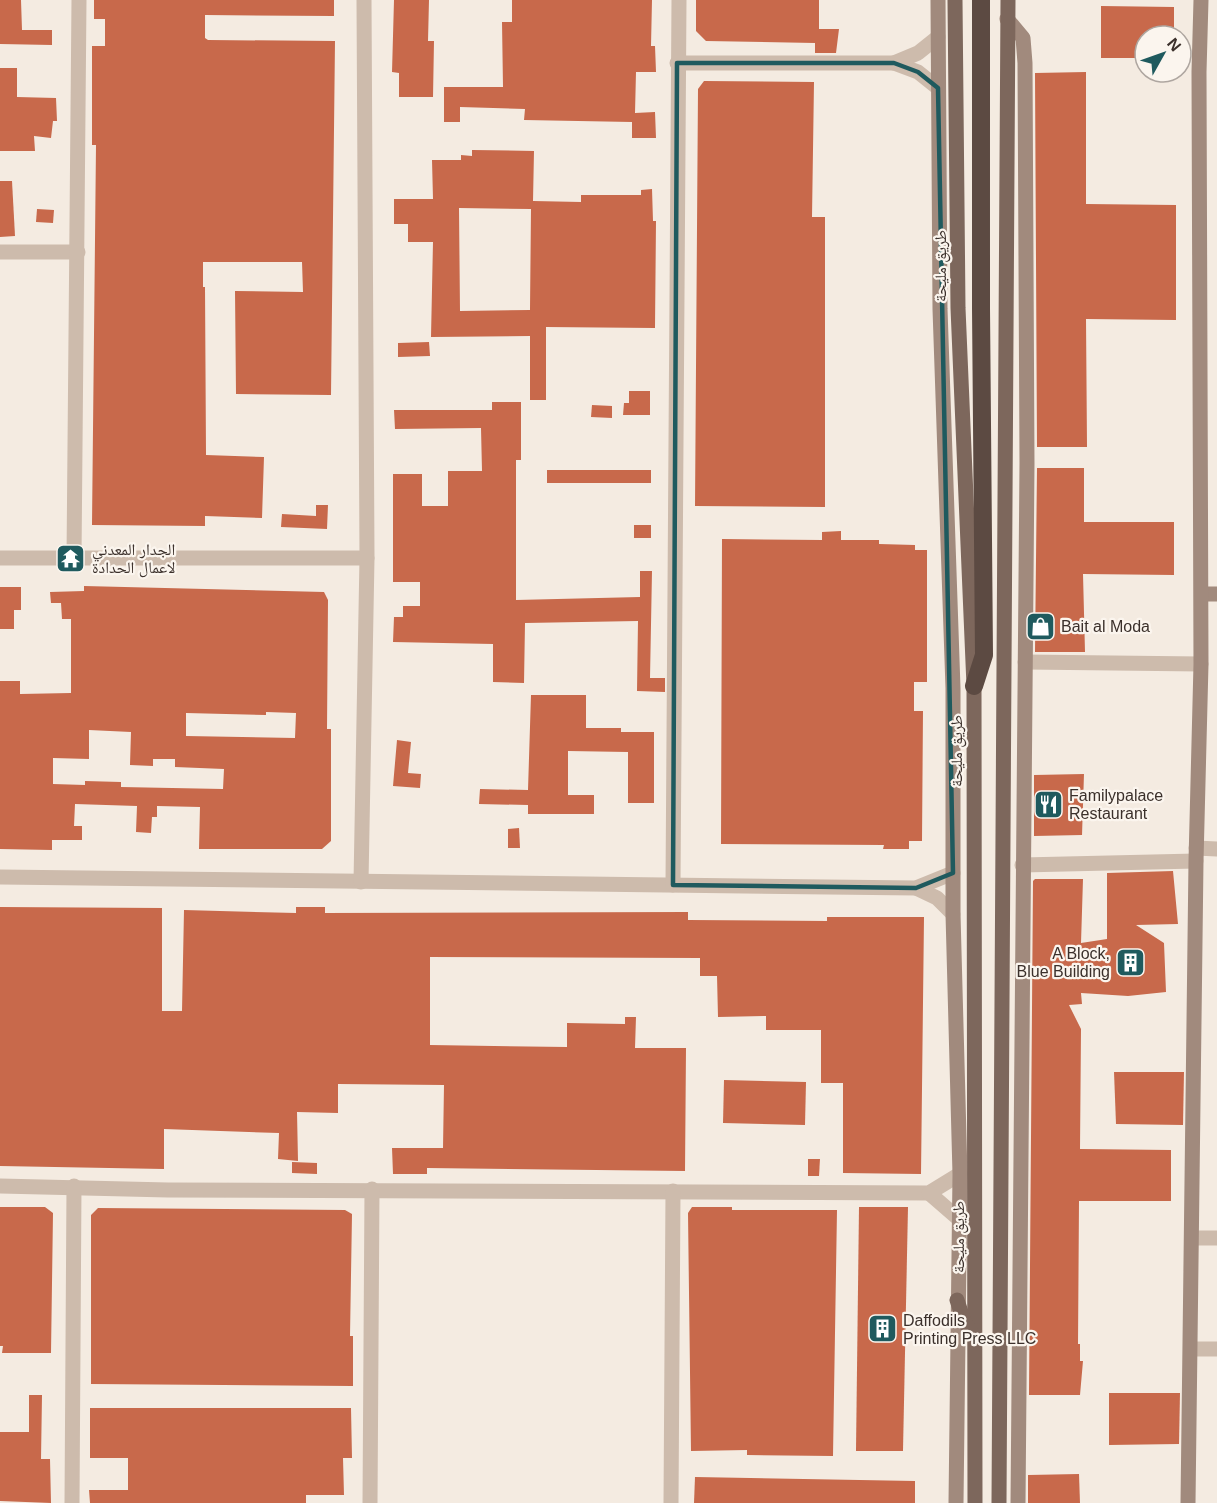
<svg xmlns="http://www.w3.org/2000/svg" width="1217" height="1503" viewBox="0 0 1217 1503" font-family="Helvetica,'Noto Naskh Arabic',sans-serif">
<rect width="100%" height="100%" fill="#f4ebe1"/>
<!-- building -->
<g fill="#c8694b" fill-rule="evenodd">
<polygon points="0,0 21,0 22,30 52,30 52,45 0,44"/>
<polygon points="94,0 334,0 334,16 205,15 205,38 208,40 335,41 331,395 236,394 235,291 303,292 302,262 203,262 203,287 205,287 206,455 264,457 262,518 205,516 205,526 92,525 96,145 92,145 92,46 105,46 105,19 94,19"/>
<polygon points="394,0 429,0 428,41 434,41 433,97 399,97 399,73 392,72"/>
<polygon points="512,0 652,0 651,46 655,46 656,72 636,72 635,113 655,112 656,138 632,138 632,122 524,120 525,109 460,107 460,122 444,122 444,87 503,87 502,22 512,22"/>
<polygon points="696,0 819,0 819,29 839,29 836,53 815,53 815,43 706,41 696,31"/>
<polygon points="1101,6 1174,7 1174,36 1145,36 1145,58 1101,58"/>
<polygon points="0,68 17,68 17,97 56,98 57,121 53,121 51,138 34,136 35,151 0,151"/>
<polygon points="1086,72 1086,204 1176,205 1176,320 1086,319 1087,447 1037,447 1035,73"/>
<polygon points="704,81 814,82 812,217 825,217 825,507 695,506 698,89"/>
<path d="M472,150l62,1 -1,50 48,1v-7h60v-5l11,-1 1,32h3l-1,107 -109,-1v73h-16v-64l-99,1 2,-95h-25v-18h-14v-25h39l-1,-39h29v-5l11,1zM459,208l72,1 -1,101 -70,1z"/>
<polygon points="0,181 12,181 15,236 0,237"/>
<polygon points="37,209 54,210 53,223 36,222"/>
<polygon points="429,342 430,356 398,357 398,343"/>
<polygon points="629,391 650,391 650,415 623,415 624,403 629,403"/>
<polygon points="492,402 521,402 521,460 516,460 516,600 640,597 640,571 652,571 650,678 665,678 665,692 637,691 638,621 525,623 524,683 493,682 493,644 393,642 394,617 403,617 403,606 420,606 420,582 393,582 393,474 422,474 422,506 448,506 448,471 482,471 481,428 395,429 394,410 492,410"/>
<polygon points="592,405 612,406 612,418 591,417"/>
<polygon points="1037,468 1084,468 1084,522 1174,522 1174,575 1083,574 1085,652 1035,652"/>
<rect x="547" y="470" width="104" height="13"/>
<polygon points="316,505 328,505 327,529 281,527 282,514 316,516"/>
<rect x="634" y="525" width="17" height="13"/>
<polygon points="841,531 841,540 879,540 879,544 915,545 915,550 927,550 927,682 914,682 914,711 923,711 922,841 909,841 909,849 883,849 884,845 721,844 722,539 822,540 822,532"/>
<path d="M84,586l240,6 4,8 -1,129h4v112l-9,8h-123l1,-42 -43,-1v11h-5l-1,16 -15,-1 1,-26 -62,-2 -1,22h8v14h-30v10l-52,-1v-168h20v13l51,-1v-74h-9l-1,-16h-10l-1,-11 34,-1zM266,712l30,1 -1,25 -109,-2v-23l80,2zM89,730l42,2 -1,33 23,1v-7h22v8l49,2 -1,20 -102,-2v-5l-36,-1v4l-32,-1v-26l36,1z"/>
<polygon points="0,587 21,587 21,610 14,610 14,629 0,629"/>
<polygon points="531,695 586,695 586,728 621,728 621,732 654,732 654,803 628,803 628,752 568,751 568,795 594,795 594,814 528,814 528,805 479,804 480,789 528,790"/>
<polygon points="397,740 411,742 408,773 421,774 420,788 393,786"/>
<polygon points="1084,774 1082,835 1034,836 1034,775"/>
<polygon points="519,828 520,848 508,848 508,829"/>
<polygon points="1173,871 1178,924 1136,925 1164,943 1166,992 1128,996 1081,993 1082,1004 1069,1005 1081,1029 1080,1149 1171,1150 1171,1201 1079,1201 1078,1344 1080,1344 1080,1361 1083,1361 1080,1395 1029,1395 1033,881 1035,879 1083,879 1081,943 1107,939 1107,873"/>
<polygon points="0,907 162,908 162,1011 182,1011 184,910 296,913 296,907 325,907 325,913 688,912 688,920 827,921 827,917 924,917 921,1174 843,1173 843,1083 821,1083 821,1030 766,1030 766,1016 718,1017 717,976 700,976 700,958 430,957 430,1045 567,1047 567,1023 625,1024 625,1017 636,1017 635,1048 686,1048 685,1171 427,1168 427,1174 393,1174 392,1148 443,1148 444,1085 338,1084 338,1113 297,1112 298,1161 278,1159 279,1133 164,1129 164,1169 0,1166"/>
<polygon points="1114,1072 1184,1072 1183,1125 1116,1124"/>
<polygon points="724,1080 806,1082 805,1125 723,1123"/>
<polygon points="808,1159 820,1159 819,1176 808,1176"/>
<polygon points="292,1162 317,1163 317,1174 292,1173"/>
<polygon points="0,1207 45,1207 53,1213 51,1353 2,1353 3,1346 0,1346"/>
<polygon points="692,1207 732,1207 732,1210 837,1210 833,1456 747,1455 747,1450 691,1451 688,1213"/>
<polygon points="859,1207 908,1207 903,1451 856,1451"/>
<polygon points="98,1208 345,1210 352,1214 350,1336 353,1336 353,1386 91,1384 91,1215"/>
<polygon points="1109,1393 1180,1393 1179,1444 1109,1445"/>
<polygon points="29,1395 42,1395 41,1459 50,1459 51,1503 0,1501 0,1432 29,1432"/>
<polygon points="90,1408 351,1408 352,1458 343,1458 344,1495 306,1495 306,1503 90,1503 89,1490 128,1490 128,1458 90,1458"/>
<polygon points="1079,1474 1080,1503 1028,1503 1028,1475"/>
<polygon points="695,1477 915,1481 915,1503 694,1503"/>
</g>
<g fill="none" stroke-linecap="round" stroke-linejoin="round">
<!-- street -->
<g stroke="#cdbbac" stroke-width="15">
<polyline points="677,63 894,63 918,72 938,88"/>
<polyline points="894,63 918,53 938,37"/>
<polyline points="0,252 78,252"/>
<polyline points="0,558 367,558"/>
<polyline points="74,558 79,0"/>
<polyline points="1025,662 1201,664"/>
<polyline points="1196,848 1217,849"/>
<polyline points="1022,865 1196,861"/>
<polyline points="0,877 916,888 953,873"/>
<polyline points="361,882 367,558 364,0"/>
<polyline points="673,885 679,0"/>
<polyline points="916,888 937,898 953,914"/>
<polyline points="0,1186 168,1190 929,1193 960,1174"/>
<polyline points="929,1193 959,1219"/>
<polyline points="1193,1238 1217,1238"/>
<polyline points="1191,1349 1217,1349"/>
<polyline points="72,1503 74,1186"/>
<polyline points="370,1503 372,1189"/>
<polyline points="671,1503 673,1191"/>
</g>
<!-- secondary -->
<g stroke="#a18a7d" stroke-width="15">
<polyline points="938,0 940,309 953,688 953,914 960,1174 956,1503"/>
<polyline points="1007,19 1023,38 1025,63 1027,463 1018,1503"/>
<polyline points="1202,594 1217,594"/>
<polyline points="1188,1503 1196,861 1201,664 1199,72 1201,0"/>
</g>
<!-- primary -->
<g stroke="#7d675c" stroke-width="15">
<polyline points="955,0 958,308 974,686 975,1503"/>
<polyline points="957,1300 964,1321 976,1340"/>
<polyline points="999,1503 1008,0"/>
</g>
<!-- highway -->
<polyline stroke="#5c4a42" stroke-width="18" points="974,686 984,655 981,308 981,0"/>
</g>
<!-- marked area -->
<path fill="none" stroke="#1f5a5e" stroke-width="4.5" stroke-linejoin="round" d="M677,63h217l24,9 20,16 15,785 -37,15 -243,-3z"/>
<!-- icons -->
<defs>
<symbol id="temple-square" viewBox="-11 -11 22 22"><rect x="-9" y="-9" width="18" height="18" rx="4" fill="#1f5a5e" stroke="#fbf5ee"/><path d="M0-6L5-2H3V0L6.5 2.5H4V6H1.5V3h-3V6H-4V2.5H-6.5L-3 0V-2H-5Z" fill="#fff"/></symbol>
<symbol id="shop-square" viewBox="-11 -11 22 22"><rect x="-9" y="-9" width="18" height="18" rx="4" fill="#1f5a5e" stroke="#fbf5ee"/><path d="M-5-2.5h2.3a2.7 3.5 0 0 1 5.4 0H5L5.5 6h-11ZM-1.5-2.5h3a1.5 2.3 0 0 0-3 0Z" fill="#fff"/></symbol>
<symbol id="restaurant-square" viewBox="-11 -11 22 22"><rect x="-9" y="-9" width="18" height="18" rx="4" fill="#1f5a5e" stroke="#fbf5ee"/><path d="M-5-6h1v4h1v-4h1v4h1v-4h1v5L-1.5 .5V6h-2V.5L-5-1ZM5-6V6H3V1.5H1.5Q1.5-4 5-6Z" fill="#fff"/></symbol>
<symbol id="building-square" viewBox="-11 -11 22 22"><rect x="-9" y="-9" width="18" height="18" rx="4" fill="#1f5a5e" stroke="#fbf5ee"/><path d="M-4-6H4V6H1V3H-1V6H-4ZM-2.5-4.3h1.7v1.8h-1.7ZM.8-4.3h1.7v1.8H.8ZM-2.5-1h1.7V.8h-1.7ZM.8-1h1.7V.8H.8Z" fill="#fff"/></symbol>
</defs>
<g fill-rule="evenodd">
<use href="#temple-square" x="54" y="542" width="33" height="33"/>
<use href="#shop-square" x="1024" y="610" width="33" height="33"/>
<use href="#restaurant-square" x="1032" y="788" width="33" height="33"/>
<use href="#building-square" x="1114" y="946" width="33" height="33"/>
<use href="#building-square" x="866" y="1312" width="33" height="33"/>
</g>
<g text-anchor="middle" stroke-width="4.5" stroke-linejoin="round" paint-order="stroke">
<!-- street labels -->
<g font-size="16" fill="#3b302b" stroke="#fbf5ee">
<text transform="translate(940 266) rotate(-90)" y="6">طريق مليحة</text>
<text transform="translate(956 751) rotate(-90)" y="6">طريق مليحة</text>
<text transform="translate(958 1237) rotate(-90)" y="6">طريق مليحة</text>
</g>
<!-- poi labels -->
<g font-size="16" fill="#3b302b" stroke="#fbf5ee" text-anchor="start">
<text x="92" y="555">الجدار المعدني<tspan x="92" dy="18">لاعمال الحدادة</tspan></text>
<text x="1061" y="632">Bait al Moda</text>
<text x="1069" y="801">Familypalace<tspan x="1069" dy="18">Restaurant</tspan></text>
<text x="1110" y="959" text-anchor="end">A Block,<tspan x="1110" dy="18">Blue Building</tspan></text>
<text x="903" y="1326">Daffodils<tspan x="903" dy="18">Printing Press LLC</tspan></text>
</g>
</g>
<!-- north arrow -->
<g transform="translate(1163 54) rotate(50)"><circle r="28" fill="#fbf5ee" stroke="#aea6a0" stroke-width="1.5"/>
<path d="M0-4.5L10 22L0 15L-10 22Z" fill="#1f5a5e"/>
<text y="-9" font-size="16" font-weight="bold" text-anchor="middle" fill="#3b302b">N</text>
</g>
</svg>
